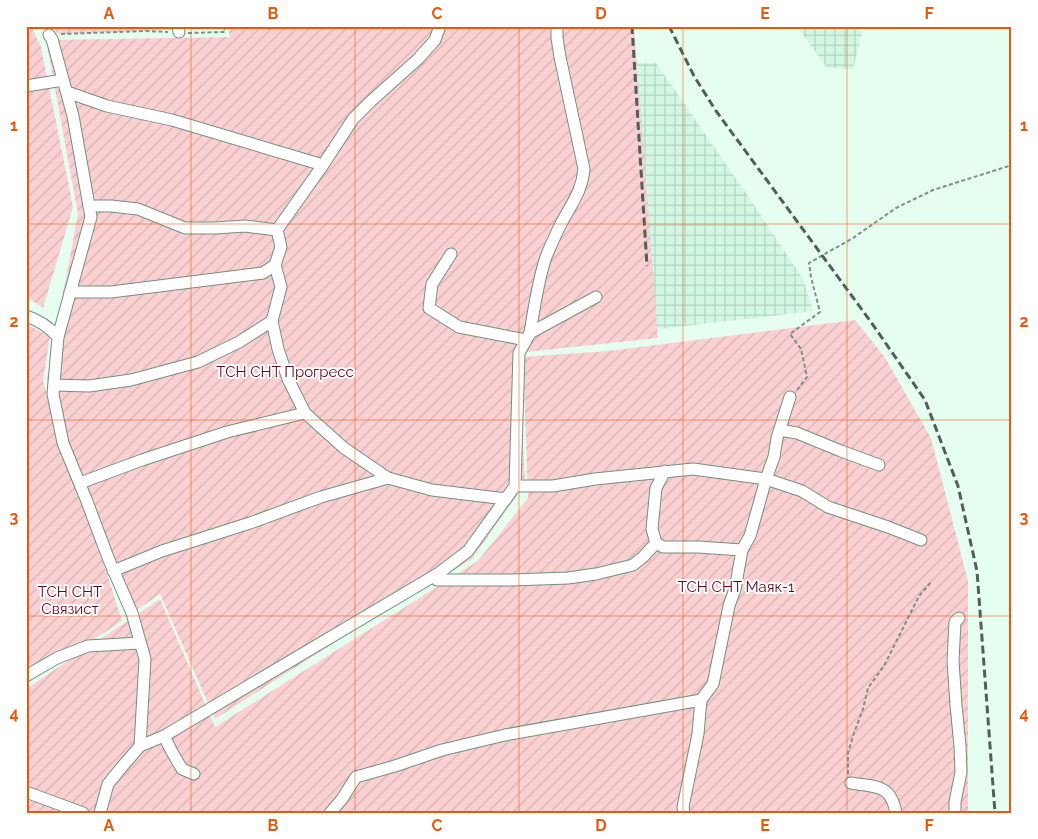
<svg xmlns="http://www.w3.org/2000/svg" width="1038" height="839" viewBox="0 0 1038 839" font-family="Raleway,sans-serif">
<defs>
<pattern id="industrial-grid" width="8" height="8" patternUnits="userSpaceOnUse" patternTransform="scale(1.25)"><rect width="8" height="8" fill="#d2f7e2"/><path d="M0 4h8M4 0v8" fill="none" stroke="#b4d4c2"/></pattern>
<pattern id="garden-furrows" width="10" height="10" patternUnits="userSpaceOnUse" patternTransform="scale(1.25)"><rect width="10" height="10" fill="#fbd0d2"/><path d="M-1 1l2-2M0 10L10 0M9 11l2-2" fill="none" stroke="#d7b3b4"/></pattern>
</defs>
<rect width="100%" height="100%" fill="#e6fef0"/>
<!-- industrial -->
<g fill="url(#industrial-grid)">
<polygon points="797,26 864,26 853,69 827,68"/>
<polygon points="620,63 656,63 748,196 803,279 813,311 565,340"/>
</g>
<!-- garden -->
<g fill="url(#garden-furrows)">
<polygon points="26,26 31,26 41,47 73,207 43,308 26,296"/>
<polygon points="53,26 220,26 220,28 57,34"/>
<polygon points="228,26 634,26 658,338 517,353 525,477 516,497 472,559 348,634 215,719 160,594 128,616 97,543 122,621 26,684 26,324 50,336 43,381 58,426 47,379 78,214 46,40 230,37"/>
<polygon points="855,320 884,356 931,438 968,581 968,813 26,813 26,689 160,599 215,727 478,561 528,498 523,357 608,351"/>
</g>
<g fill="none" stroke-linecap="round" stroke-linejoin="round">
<defs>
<g id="minor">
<polyline points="178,26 179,32"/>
<polyline points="49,35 52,39 73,116 91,217 58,337 53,394 63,443 86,499 109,560 132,613 145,659 140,746"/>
<polyline points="26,86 63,80"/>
<polyline points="67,92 107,106 172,120 323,165"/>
<polyline points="277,230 323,165 353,119 371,101 418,59 435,40 440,26"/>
<polyline points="451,254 432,284 429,308 459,327 526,340"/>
<polyline points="70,292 111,292 263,273 275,265 281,247 277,230 245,226 215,228 185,228 138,209 111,206 89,206"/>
<path d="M26,316c13,4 23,11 32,21"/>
<polyline points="272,321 278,349 288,379 305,413 344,448 388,478 432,490 506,499"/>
<path d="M530,333c4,-24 8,-53 16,-76 5,-12 10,-24 16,-35 10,-19 20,-31 22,-53l-24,-112 -3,-19v-12"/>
<polyline points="54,385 89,386 131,380 198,362 239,342 272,321 281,287 275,265"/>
<polyline points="780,430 797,433 841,451 879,465"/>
<polyline points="665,471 656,488 652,529 656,543 663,547 698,547 742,550 735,589 729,606 713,684 701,700 698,734 683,807 684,813"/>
<polyline points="80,483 142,460 227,432 305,413"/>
<polyline points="515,486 553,486 595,479 693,469 766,479 802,491 828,507 888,527 921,540"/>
<polyline points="742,550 750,536 766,479 774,457 777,438 790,397"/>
<polyline points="113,571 162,551 250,523 321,497 388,478"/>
<polyline points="434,576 437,580 512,580 568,578 596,574 633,565 643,557 656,543"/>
<polyline points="26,676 57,658 88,646 140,643"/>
<polyline points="164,736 172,752 182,769 194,774"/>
<path d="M851,783c25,4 40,1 45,30"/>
<polyline points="26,792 83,813"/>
<polyline points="100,813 108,784 121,768 140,746 164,736 439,573 468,551 515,486 519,353 530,333 596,297"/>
<polyline points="330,813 342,799 356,777 395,766 442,750 505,735 701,700"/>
<polyline points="955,813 955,802 961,772 960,746 956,705 953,661 955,622 959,618"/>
</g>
</defs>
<!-- minor casing -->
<use href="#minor" stroke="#738f7f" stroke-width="13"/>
<!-- path -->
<g stroke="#7e9086" stroke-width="2" stroke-dasharray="4 2.5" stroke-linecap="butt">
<polyline points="188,33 225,32 224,26"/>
<polyline points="61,34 146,31 168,32"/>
<polyline points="797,390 807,377 801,349 790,334 820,312 811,277 809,263 853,238 896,208 933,190 1012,165"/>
<polyline points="848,774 848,753 854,733 863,709 868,688 884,666 919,596 932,581"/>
</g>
<!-- minor -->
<use href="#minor" stroke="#fff" stroke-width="11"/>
<!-- rail -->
<g stroke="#516057" stroke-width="3" stroke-dasharray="8 4" stroke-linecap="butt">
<polyline points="632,26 647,266"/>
<polyline points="669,26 694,76 716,111 871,322 925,400 958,486 977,571 995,813"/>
</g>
</g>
<!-- grid -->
<path fill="none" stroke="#e8590c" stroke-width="1" stroke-opacity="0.55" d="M191,26v787M355,26v787M519,26v787M683,26v787M847,26v787M26,224h986M26,420h986M26,616h986"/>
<g text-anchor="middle" stroke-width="4" stroke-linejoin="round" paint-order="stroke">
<!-- park labels -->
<g font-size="15" fill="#63091e" stroke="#fff">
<text x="285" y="377">ТСН СНТ Прогресс</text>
<text x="736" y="592">ТСН СНТ Маяк-1</text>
<text x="70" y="597">ТСН СНТ<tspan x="70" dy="17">Связист</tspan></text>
</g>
</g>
<!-- border -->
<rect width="1038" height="839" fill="none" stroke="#ffffff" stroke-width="55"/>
<rect x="28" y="28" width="982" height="784" fill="none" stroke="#e8590c" stroke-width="2"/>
<g font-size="16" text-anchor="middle" font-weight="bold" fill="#e8590c">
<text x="109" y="19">A</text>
<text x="273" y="19">B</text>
<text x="437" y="19">C</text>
<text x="601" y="19">D</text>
<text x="765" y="19">E</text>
<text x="929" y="19">F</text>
<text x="14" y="131">1</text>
<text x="1024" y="131">1</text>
<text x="14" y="327">2</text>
<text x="1024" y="327">2</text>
<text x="14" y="523">3</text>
<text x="1024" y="523">3</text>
<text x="14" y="719">4</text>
<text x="1024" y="719">4</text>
<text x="109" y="831">A</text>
<text x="273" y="831">B</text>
<text x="437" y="831">C</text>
<text x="601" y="831">D</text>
<text x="765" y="831">E</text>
<text x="929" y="831">F</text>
</g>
</svg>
